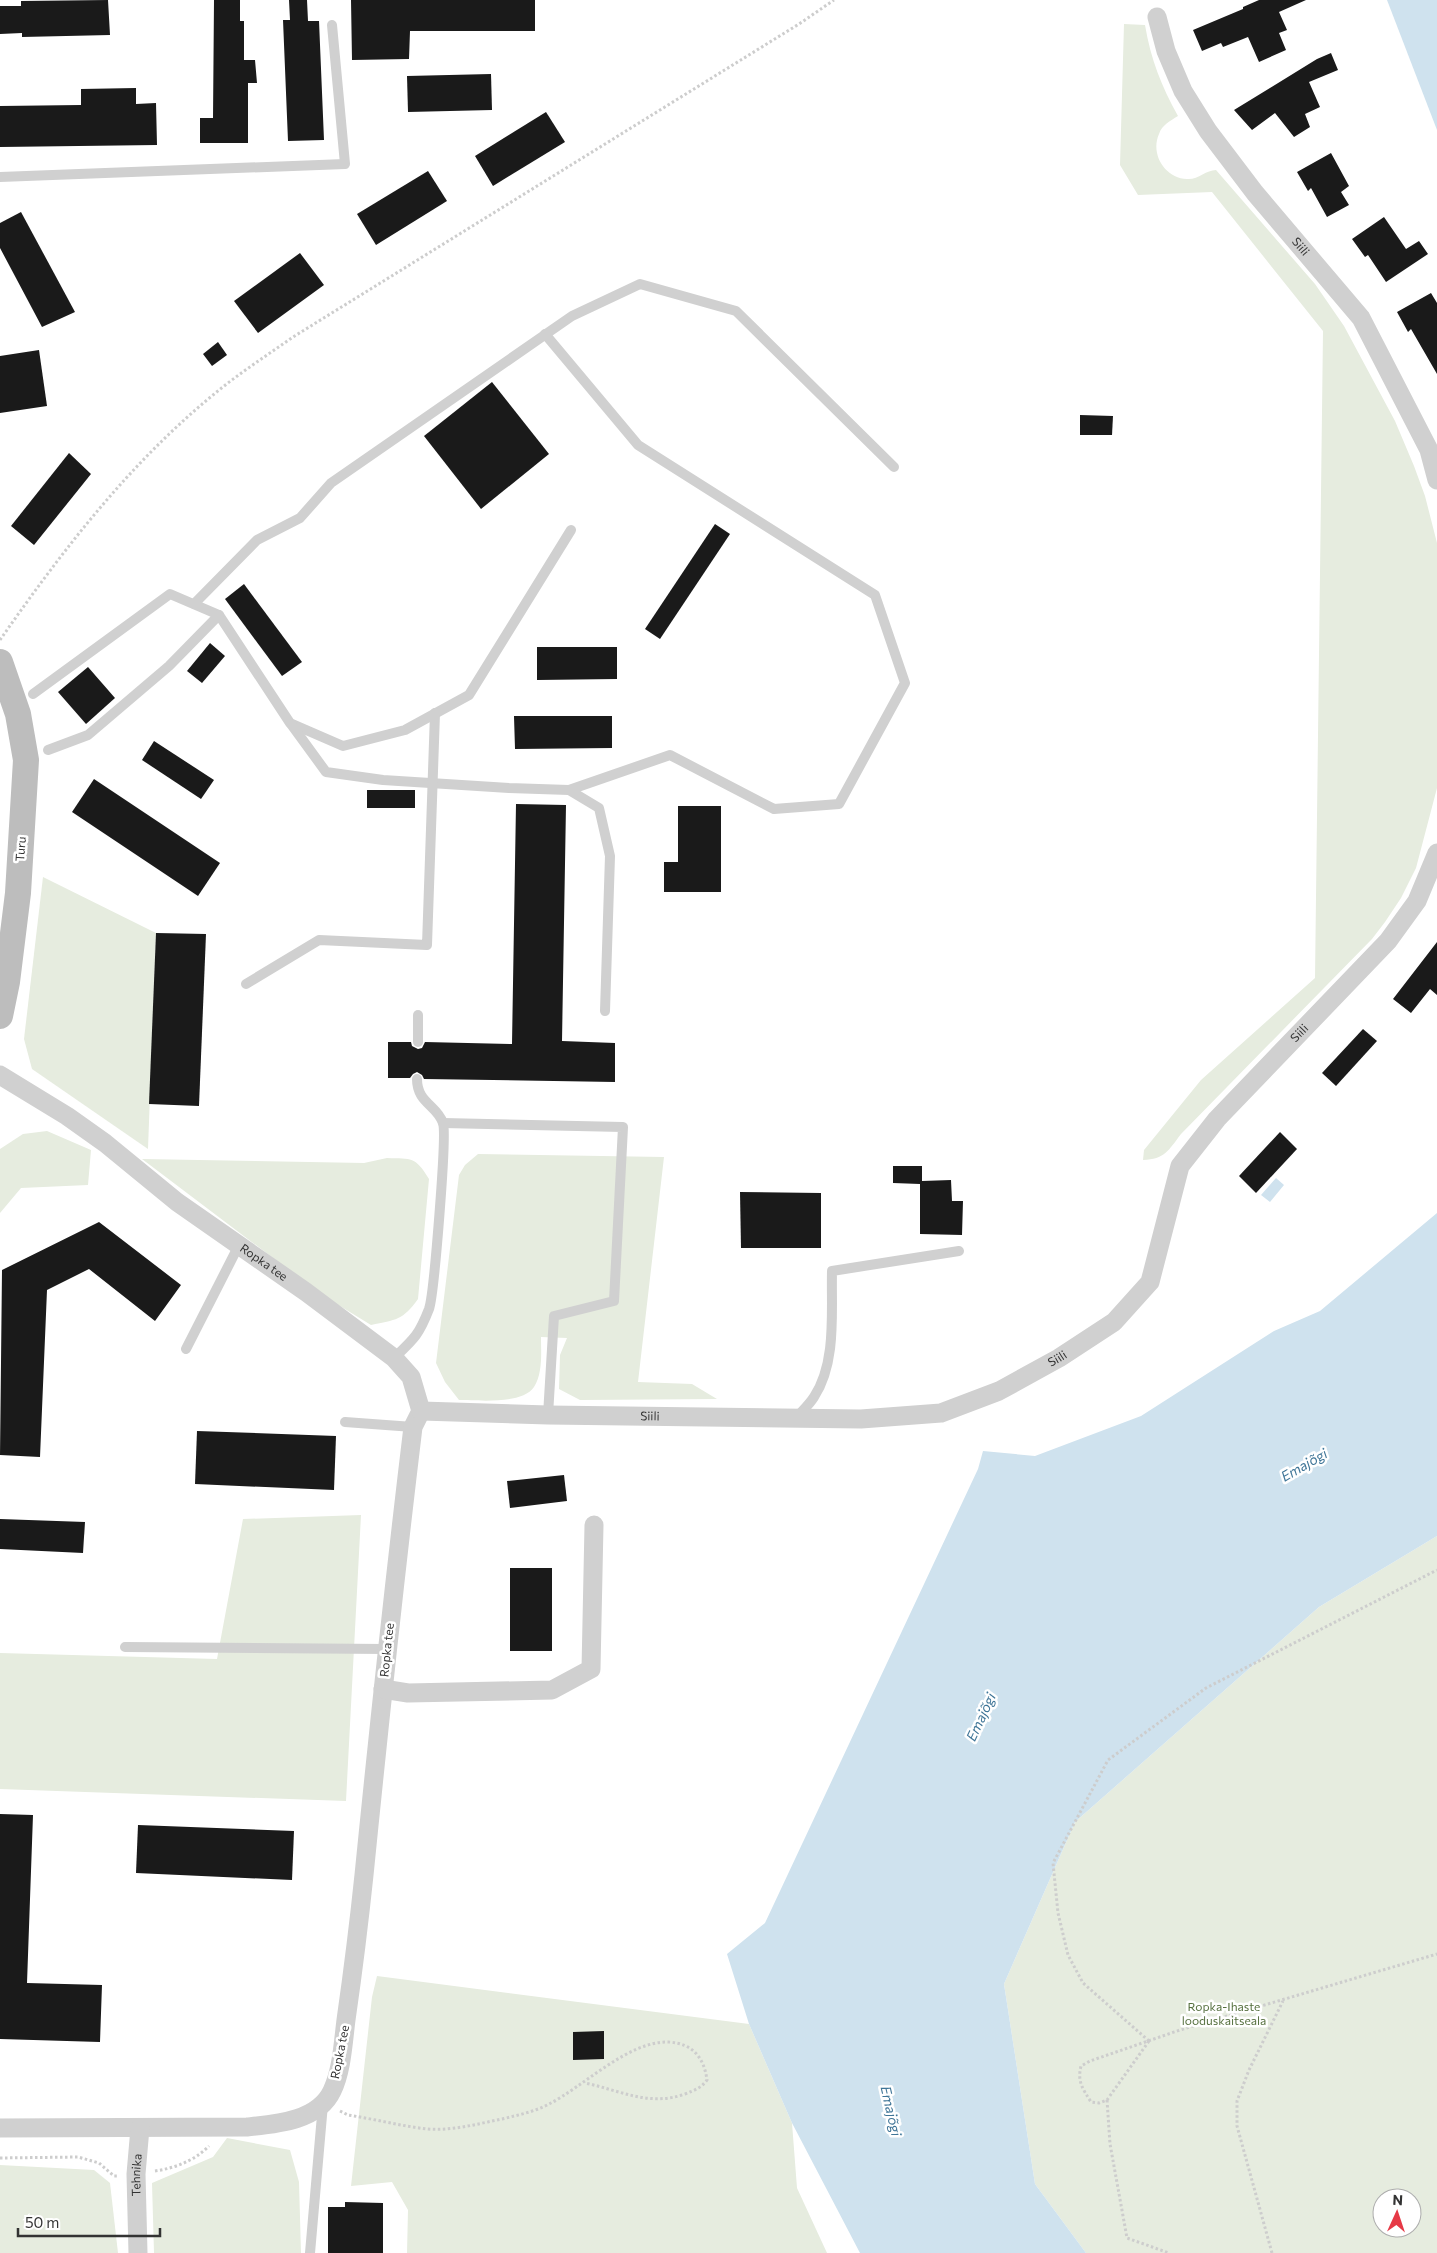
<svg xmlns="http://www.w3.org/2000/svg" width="1437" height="2253" viewBox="0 0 1437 2253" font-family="Commissioner,sans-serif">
<rect width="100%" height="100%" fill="#fff"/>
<!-- green -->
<g fill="#e6ecdf" fill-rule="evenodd">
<path d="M1124,24l21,1c6,35 16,60 33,91 -8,5 -16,9 -19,18 -9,20 6,44 28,45 11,1 19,-9 29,-9l99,114 29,42 51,95 19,45 11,30 12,47v245l-21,80 -15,30 -16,24 -13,17 -191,195c-13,17 -16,25 -38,26l1,-10 57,-70 114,-102 8,-647 -111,-139 -74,3 -18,-30z"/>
<polygon points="43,877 156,933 148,1149 32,1069 24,1039"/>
<polygon points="47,1131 91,1150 88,1185 21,1188 0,1213 0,1149 23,1134"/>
<path d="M478,1154l186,3 -26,225 54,2 25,15 -137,1 -21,-11 1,-34 7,-17 -26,-1c0,15 2,36 -7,50 -12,18 -57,13 -75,13l-14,-18 -9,-19 23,-188 6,-10z"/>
<path d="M387,1158c25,1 28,-2 42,21l-11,120c-15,21 -22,21 -47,26l-49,-30 -180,-136 222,4z"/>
<polygon points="361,1515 346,1801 0,1789 0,1653 217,1659 243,1519"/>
<path d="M1437,1536v717h-351l-51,-69 -31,-200 71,-162 244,-215zM1382,2198h30v30h-30z"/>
<polygon points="377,1976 749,2024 792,2123 797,2188 827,2253 407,2253 408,2210 392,2182 351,2186 372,1997"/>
<polygon points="227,2138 290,2150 299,2182 301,2253 154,2253 152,2183 213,2157"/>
<polygon points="0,2165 94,2170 110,2183 118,2253 0,2253"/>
</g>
<!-- water -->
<g fill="#cfe2ee">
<polygon points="1387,0 1437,0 1437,130"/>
<polygon points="1276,1178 1284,1185 1270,1202 1261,1195"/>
<polygon points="1437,1213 1437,1536 1319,1607 1075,1822 1004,1984 1035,2184 1086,2253 860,2253 792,2123 749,2024 727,1954 765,1923 978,1469 983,1451 1035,1456 1141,1416 1274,1331 1320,1311"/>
</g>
<!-- building -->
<g fill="#1a1a1a">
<polygon points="108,0 110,35 22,37 22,33 0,34 0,6 21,6 21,1"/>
<polygon points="214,0 240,0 240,21 244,21 244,60 255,60 257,83 248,83 248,143 200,143 200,118 213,118"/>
<polygon points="289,0 307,0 308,21 319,21 324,140 288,141 283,20 290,20"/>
<polygon points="351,0 535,0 535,31 410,31 409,59 352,60"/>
<polygon points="1259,0 1306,0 1279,12 1287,30 1279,33 1286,50 1259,62 1248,37 1223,47 1221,43 1202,51 1193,30 1243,9 1243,7"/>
<polygon points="1331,53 1338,70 1309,82 1320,107 1305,114 1310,127 1294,137 1275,113 1252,130 1234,110 1317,59"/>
<polygon points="491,74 492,110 408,112 407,76"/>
<polygon points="136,88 136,104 156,103 157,145 0,147 0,106 81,105 81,89"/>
<polygon points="546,112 565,142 493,186 475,156"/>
<polygon points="1331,153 1349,186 1341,192 1349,205 1327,217 1311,188 1308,191 1297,172"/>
<polygon points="428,171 447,201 376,245 357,214"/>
<polygon points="21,212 75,312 42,327 0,248 0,223"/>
<polygon points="1384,217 1406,249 1419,241 1428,254 1386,282 1368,255 1365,257 1352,239"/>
<polygon points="300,253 324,285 258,333 234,301"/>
<polygon points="1431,293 1437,303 1437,374 1411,329 1408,332 1397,312"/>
<polygon points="218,342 227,355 212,366 203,354"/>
<polygon points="39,350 47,406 0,413 0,356"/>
<polygon points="492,382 549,454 481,509 424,436"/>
<polygon points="1080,415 1113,416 1112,435 1080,435"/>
<polygon points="69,453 91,474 34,545 11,526"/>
<polygon points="715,524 730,534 660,639 645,629"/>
<polygon points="244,584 302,662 282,676 225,599"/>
<polygon points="210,643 225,656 202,683 187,671"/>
<polygon points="537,647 617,647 617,679 537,680"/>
<polygon points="88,667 115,698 86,724 58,692"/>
<polygon points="514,716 612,716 612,748 515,749"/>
<polygon points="154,741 214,780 201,799 142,760"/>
<polygon points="94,779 220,863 198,896 72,812"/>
<rect x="367" y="790" width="48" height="18"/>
<polygon points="516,804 566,805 562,1041 615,1043 615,1082 424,1079 422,1075 417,1072 413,1074 410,1078 388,1078 388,1042 411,1042 412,1046 418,1049 422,1048 425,1042 512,1044"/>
<polygon points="678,806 721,806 721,892 664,892 664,862 678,862"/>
<polygon points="156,933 206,934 199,1106 149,1104"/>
<polygon points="1437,942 1437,995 1430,989 1411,1013 1393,999"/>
<polygon points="1363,1029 1377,1041 1336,1086 1322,1073"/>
<polygon points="1280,1132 1297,1149 1256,1193 1239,1176"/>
<polygon points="893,1166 922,1166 922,1181 951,1180 952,1201 963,1201 962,1235 920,1234 920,1184 893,1183"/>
<polygon points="740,1192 821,1193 821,1248 741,1248"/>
<polygon points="99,1222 181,1285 155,1321 89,1269 47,1290 40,1457 0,1455 2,1270"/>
<polygon points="197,1431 336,1436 334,1490 195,1484"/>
<polygon points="564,1475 567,1501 510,1508 507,1481"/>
<polygon points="0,1519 85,1522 83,1553 0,1549"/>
<rect x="510" y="1568" width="42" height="83"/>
<polygon points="0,1814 33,1815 27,1983 102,1985 100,2042 0,2039"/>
<polygon points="138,1825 294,1831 292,1880 136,1873"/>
<polygon points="604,2031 604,2059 573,2060 573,2032"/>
<polygon points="345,2202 383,2203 383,2253 328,2253 328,2207 345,2207"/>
</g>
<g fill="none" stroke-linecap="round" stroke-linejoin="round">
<!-- path -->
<g stroke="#cdcdcd" stroke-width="3" stroke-dasharray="2.5 2.5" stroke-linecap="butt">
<path d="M0,640c62,-89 129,-176 213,-245 25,-21 53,-39 80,-58l506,-313 35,-24"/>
<polyline points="1149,2041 1083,1983 1068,1955 1058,1913 1053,1863 1108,1760 1206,1688 1437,1570"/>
<path d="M1149,2041l-42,59 -8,3 -8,-1c-8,-13 -14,-20 -10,-36l9,-5 90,-31 257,-76"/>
<polyline points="1107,2100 1110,2144 1127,2238 1169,2253"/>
<path d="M340,2111l8,4c26,4 53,11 79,14 25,2 50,-5 75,-10 16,-4 32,-7 47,-15 34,-17 79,-63 119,-62 24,1 36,15 39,38 -6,8 -12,10 -22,14 -36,13 -66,-4 -100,-11"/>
<polyline points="0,2158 78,2157 99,2163 114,2176 119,2176"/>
<path d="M155,2171c20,-3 39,-10 54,-25"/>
<polyline points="1272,2253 1237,2126 1237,2101 1249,2070 1283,2001"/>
</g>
<!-- service -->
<g stroke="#d0d0d0" stroke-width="10">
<polyline points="0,177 345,164 332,25"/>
<polyline points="545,334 638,445 875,595 905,683 839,804 774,809 670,755 569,790"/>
<polyline points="194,604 257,540 300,518 331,483 572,316 640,284 736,311 894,467"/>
<polyline points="33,694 170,594 219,615 290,723 343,746 405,730 469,695 571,530"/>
<polyline points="291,724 326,772 383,780 509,788 569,790 599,808 610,856 605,1011"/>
<polyline points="48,750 88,735 169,666 219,615"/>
<polyline points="246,984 319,940 427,945 435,713"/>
<polyline points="418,1042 418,1015"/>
<polyline points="443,1123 623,1127 614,1301 554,1316 548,1415"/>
<polyline points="186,1349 239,1245"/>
<path d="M394,1358c20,-19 25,-23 35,-49 5,-14 18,-174 14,-186 -6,-18 -26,-20 -26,-44"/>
<path d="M796,1418c6,-7 13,-13 18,-21 23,-35 17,-86 18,-126l127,-20"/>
<polyline points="345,1422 413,1427"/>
<polyline points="125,1647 387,1649"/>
<polyline points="310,2253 323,2104"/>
</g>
<!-- minor -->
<g stroke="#d0d0d0" stroke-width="19">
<path id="s1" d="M1157,17l9,34 17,40 25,40 47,62 106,125 68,132 8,30"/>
<path id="s2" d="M0,1075l67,41 38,27 72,59 129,90 88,66 17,19 10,34 -8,16c-18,149 -34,298 -49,448 -5,48 -11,96 -18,145 -3,23 -4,50 -14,71 -14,30 -56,33 -85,36l-247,1"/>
<path id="s3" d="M421,1411l127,4 313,4 80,-6 58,-22 60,-33 55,-36 36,-40 30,-116 37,-47 171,-178 29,-40 20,-48"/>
<polyline points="383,1689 408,1693 552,1690 591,1669 594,1525"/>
<path id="s4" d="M138,2253l-2,-79 4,-46"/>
</g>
<!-- secondary -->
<polyline stroke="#bdbdbd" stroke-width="26" points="0,662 18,714 26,760 18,893 7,982 0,1016"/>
</g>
<g text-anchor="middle" stroke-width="5" stroke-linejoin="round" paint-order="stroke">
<!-- street labels -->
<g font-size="12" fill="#333" stroke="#fff">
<text dy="4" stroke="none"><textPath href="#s1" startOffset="274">Siili</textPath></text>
<text transform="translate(21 849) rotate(-86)" y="4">Turu</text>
<text dy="4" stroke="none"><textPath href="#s3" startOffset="1069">Siili</textPath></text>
<text dy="4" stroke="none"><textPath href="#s2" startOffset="324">Ropka tee</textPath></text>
<text dy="4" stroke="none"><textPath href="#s3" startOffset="649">Siili</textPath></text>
<text dy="4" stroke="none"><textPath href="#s3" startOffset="229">Siili</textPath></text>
<text transform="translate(387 1650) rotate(-84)" y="4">Ropka tee</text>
<text transform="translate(340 2052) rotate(-79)" y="4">Ropka tee</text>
<text dy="4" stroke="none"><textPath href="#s4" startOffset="78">Tehnika</textPath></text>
</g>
<!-- park labels -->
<g font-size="12" fill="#56703f" stroke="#fff">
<text x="1224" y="2011">Ropka-Ihaste<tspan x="1224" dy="14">looduskaitseala</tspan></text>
</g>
<!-- water labels -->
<g font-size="14" font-style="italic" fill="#3f7597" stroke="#fff">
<text transform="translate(1304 1465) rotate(-30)" y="5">Emajõgi</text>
<text transform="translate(981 1717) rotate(-65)" y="5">Emajõgi</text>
<text transform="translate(891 2111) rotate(77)" y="5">Emajõgi</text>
</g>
</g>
<!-- north arrow -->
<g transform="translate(1397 2213) rotate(3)"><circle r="24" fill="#ffffff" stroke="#adadad"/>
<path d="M0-4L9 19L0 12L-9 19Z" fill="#e63946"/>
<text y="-8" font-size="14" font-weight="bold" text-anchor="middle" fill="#333333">N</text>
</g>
<!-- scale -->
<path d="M18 2228v8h142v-8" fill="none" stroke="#333333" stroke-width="2.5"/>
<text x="25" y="2228" font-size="15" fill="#333333" stroke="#ffffff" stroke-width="4" paint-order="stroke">50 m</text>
</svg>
